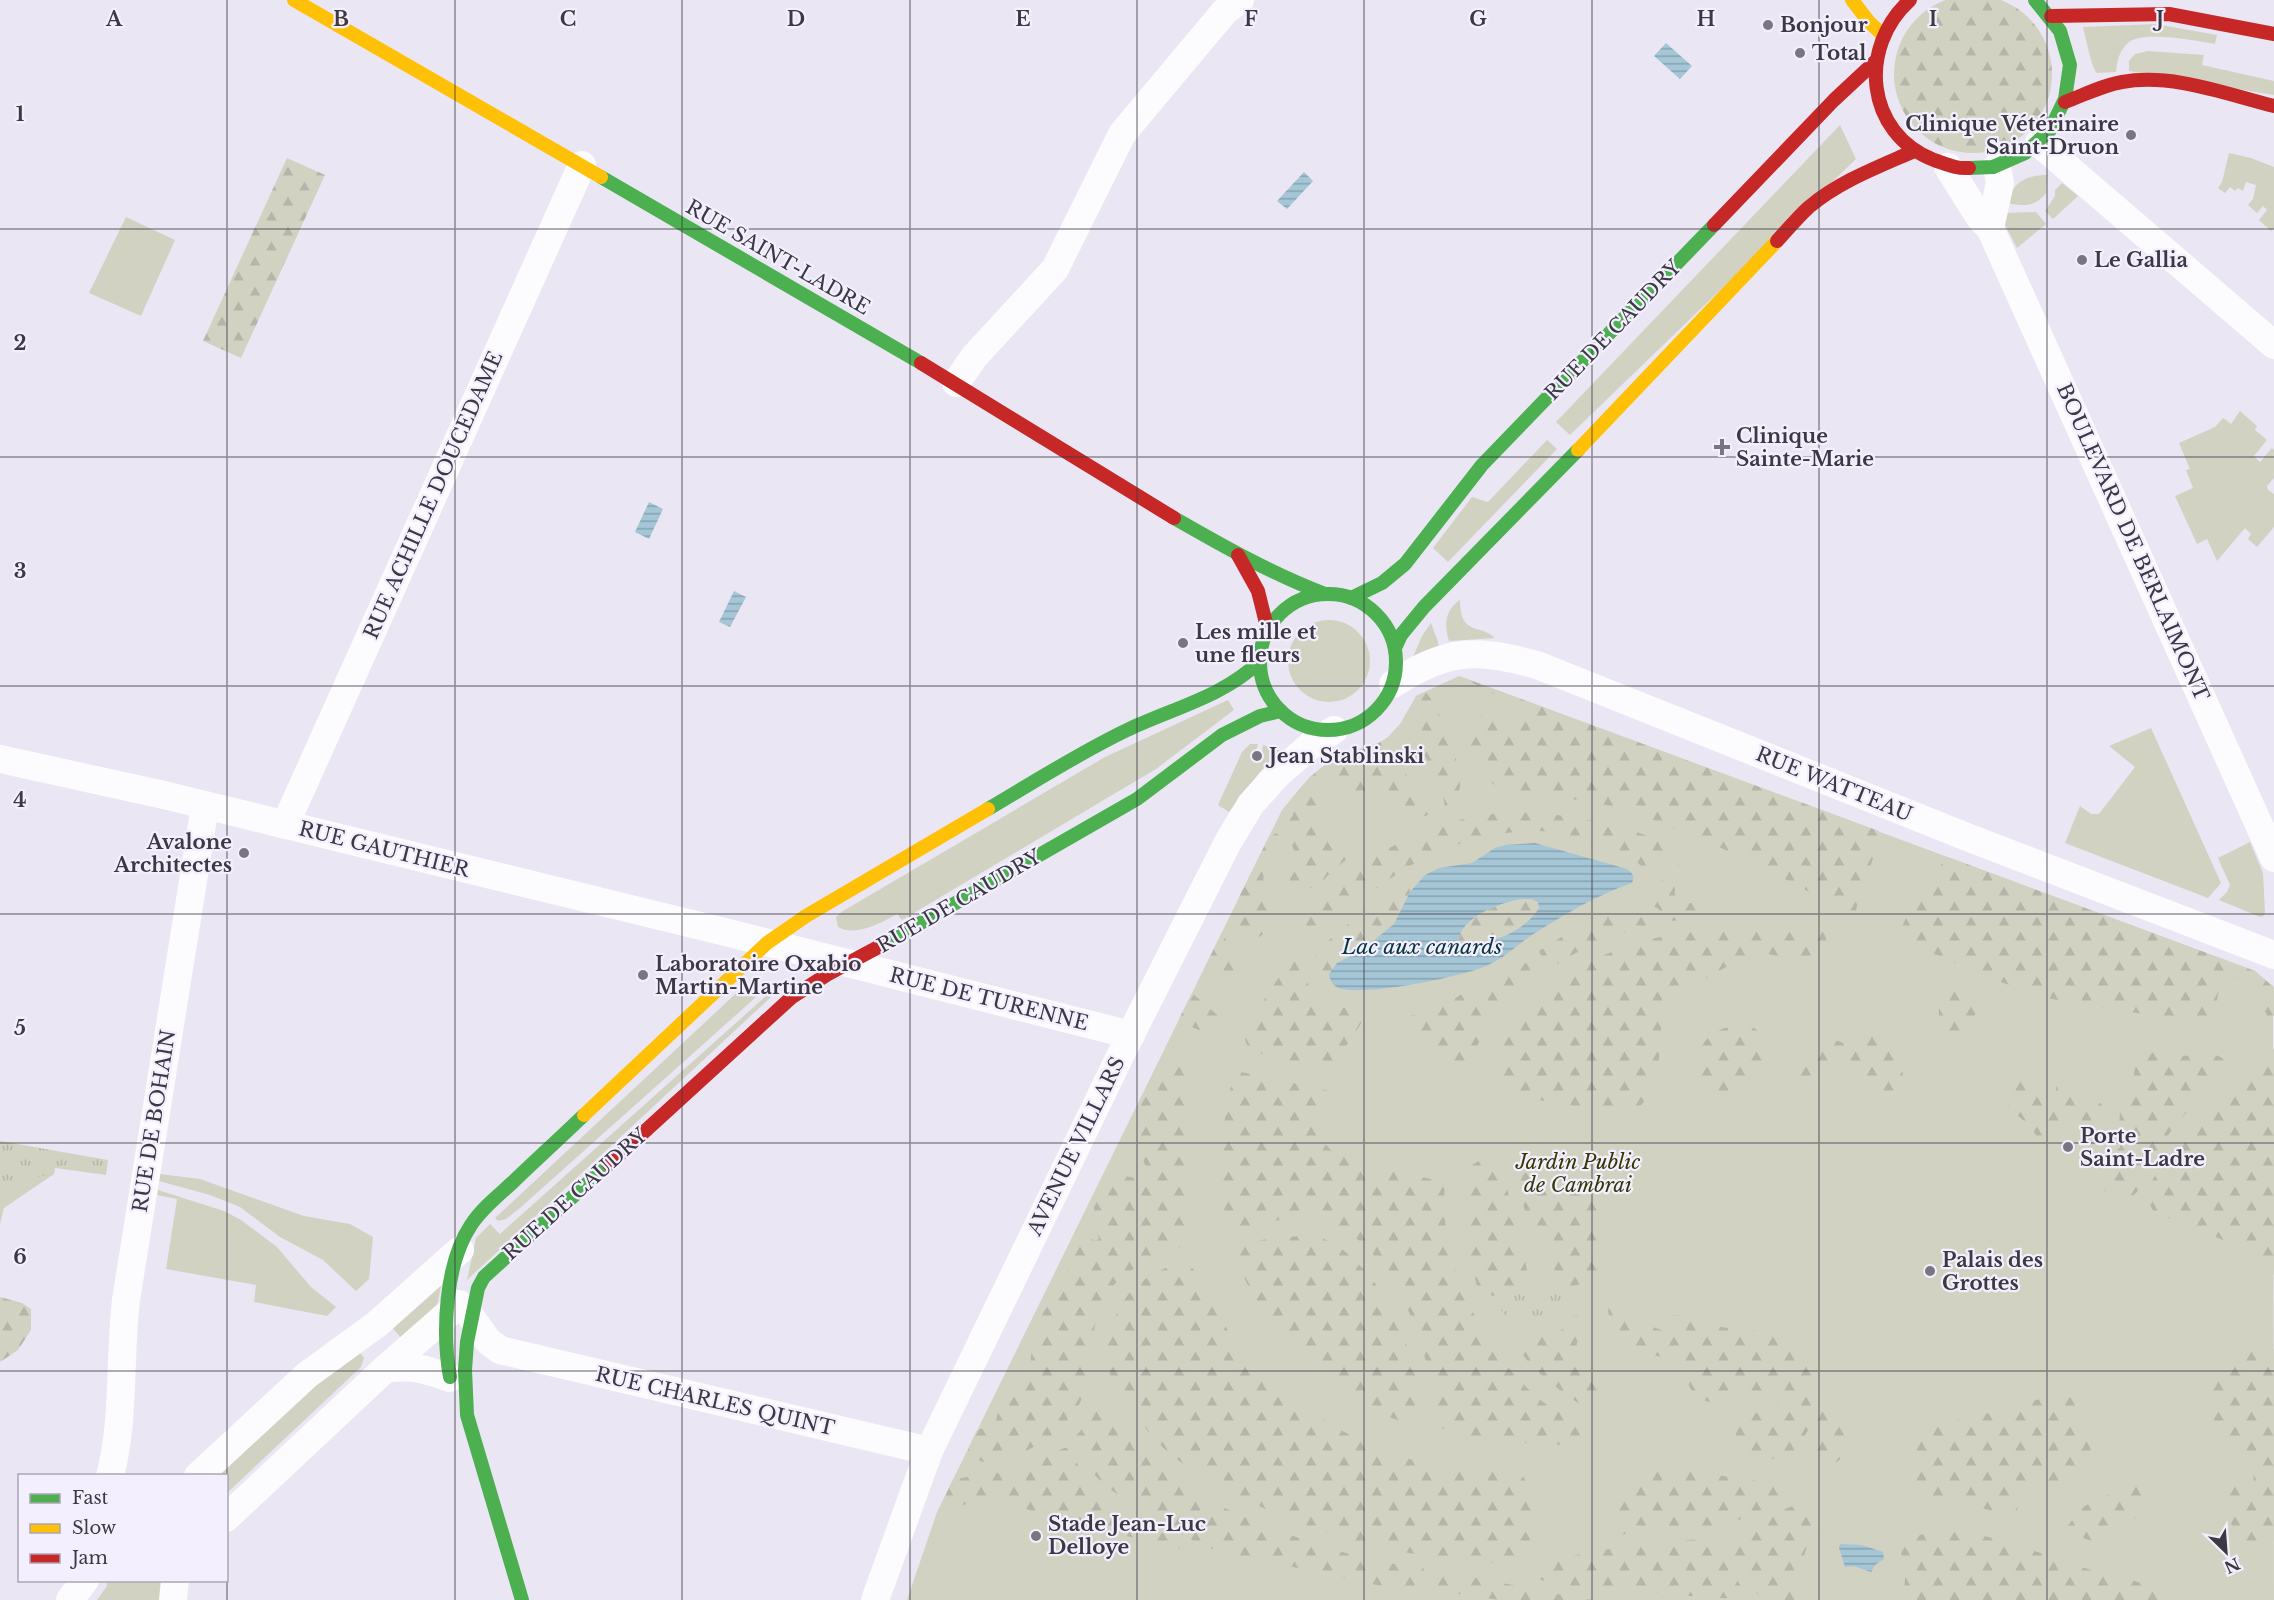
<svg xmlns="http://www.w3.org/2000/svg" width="2274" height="1600" viewBox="0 0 2274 1600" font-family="'Libre Baskerville',serif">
<defs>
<pattern id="forest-firs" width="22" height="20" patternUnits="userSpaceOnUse" patternTransform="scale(1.5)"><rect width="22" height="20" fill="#d2d2c3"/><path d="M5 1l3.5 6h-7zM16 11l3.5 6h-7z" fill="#b5b5a9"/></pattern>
<pattern id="park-tufts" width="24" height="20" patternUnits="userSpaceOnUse" patternTransform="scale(1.5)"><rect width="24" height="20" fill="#d2d2c3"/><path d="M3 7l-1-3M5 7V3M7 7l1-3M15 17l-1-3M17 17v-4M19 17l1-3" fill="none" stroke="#b5b5a9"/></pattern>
<pattern id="water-rules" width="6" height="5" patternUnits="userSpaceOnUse" patternTransform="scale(1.5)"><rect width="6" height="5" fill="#a5c6d6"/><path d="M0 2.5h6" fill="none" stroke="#88a2af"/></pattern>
</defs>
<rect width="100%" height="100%" fill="#eae6f4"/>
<!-- green -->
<g fill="#d2d2c3">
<path d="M2155,24l62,11 -2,9c-18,-3 -73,-14 -87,-1 -9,8 -11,18 -12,29l-19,1c-6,-6 -11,-35 -14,-46z"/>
<polygon points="2148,51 2204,55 2202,65 2274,81 2274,95 2129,71 2129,61 2135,54"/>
<polygon points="1840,125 1856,159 1570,435 1556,422"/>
<polygon points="2229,153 2251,158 2274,167 2274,228 2271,231 2259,220 2267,210 2263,206 2257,213 2248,205 2253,199 2256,185 2246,182 2243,191 2238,188 2235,191 2230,187 2225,193 2218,188 2222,182"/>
<path d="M2047,175l-1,18c-12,15 -22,13 -40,10 7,-20 19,-28 41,-28z"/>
<polygon points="2062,183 2078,196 2053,219 2045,211 2055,196 2055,190"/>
<polygon points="2036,212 2046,224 2017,248 2004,223 2004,213"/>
<polygon points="126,217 175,240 141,316 89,293"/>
<polygon points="2240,411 2257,426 2255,430 2267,440 2254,456 2260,462 2272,448 2274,450 2274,478 2267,486 2268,490 2274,494 2274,527 2257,547 2248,539 2251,534 2245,528 2217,561 2207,539 2197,544 2175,496 2193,488 2186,470 2190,469 2179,443 2215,427 2223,418 2231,424"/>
<polygon points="1547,440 1557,449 1448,562 1433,548 1472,497 1488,502"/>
<path d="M1460,600c0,36 19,23 35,38l-46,3c-5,-17 -4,-31 11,-41z"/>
<circle cx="1329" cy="661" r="41"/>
<polygon points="1431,623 1438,642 1439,652 1413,657 1422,636"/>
<polygon points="1459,676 2255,971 2273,986 2274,1600 907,1600 937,1512 1282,810 1310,777 1322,767 1347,753 1384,741 1400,724 1416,696"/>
<path d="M1228,700l6,10 -78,59 -254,151 -5,-6c-16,9 -41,23 -59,13l-2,-10 7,-6 262,-154z"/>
<polygon points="2151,728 2221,883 2208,898 2065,843 2080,806 2091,814 2099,814 2135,767 2109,746"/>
<polygon points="1250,744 1258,744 1256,751 1252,756 1257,761 1261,758 1263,745 1281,751 1260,772 1229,812 1218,805 1242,752"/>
<polygon points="2250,842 2263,873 2265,912 2264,916 2260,917 2219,900 2227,892 2230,885 2218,858"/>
<polygon points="744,986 758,990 755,998 520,1208 506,1219 498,1221 495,1218"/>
<polygon points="766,996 771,997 467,1280 476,1238 490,1224 500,1234"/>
<polygon points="54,1172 54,1174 4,1208 0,1224 0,1173"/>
<polygon points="160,1174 200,1179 304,1216 350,1224 373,1237 369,1279 356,1291 323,1260 280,1237 240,1207 210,1195 159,1181"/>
<polygon points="158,1190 224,1211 241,1220 277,1247 311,1287 336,1307 327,1316 254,1302 256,1285 166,1269 177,1199 157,1195"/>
<polygon points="443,1276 436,1311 403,1340 389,1324"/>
<polygon points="353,1349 358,1350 364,1358 361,1367 227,1493 226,1476 217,1476"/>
<polygon points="106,1581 164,1581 160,1600 97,1600 107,1586"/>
</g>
<!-- forest -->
<g fill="url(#forest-firs)">
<circle cx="1973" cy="74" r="79"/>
<polygon points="287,158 325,175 241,358 203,341"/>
<path d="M1459,676l420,155c-3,30 -19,55 -24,85 -79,-42 -161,-87 -249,-111 -31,-9 -73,-5 -103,-15 -13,-4 -32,-29 -33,-42 -1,-12 6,-41 24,-37 6,1 14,7 20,10l6,-3 3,-5 -3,-6z"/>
<path d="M1425,692c11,6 33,68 35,82 1,8 0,16 -3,24l-12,9 -3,-18 -20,-39 -5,-21 2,-20 -2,-4 -6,3 5,-12z"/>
<path d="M1390,736l4,22 28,39 11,8 3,6 -39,18c12,-12 8,-25 -5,-35 -17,0 -30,8 -47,2l-6,-7 -3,-8 -4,-3 -6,1 -9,10 9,51 11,11h21l-24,18 -18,19c-12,0 -27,2 -30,-12l9,-9 3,-6 -13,-35 8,-11 -3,-15 20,-23 24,-18c13,14 27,10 29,-9l14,-6z"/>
<path d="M1518,812c49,2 99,10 144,30l6,12 -19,31c-4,-27 -27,-33 -50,-40 -19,-6 -38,-12 -58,-14 -17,-1 -33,1 -50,5 -74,13 -120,55 -175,103l-5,2c-6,-6 -6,-14 -4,-21 16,-17 31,-35 49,-49 45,-37 104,-57 162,-59z"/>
<path d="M1276,833l2,2 2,9c-5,10 -13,17 -16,29 -6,22 25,45 -5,64l-19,-7c-5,-10 1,-21 -1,-33l29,-58z"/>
<path d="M1948,857l307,114 19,17v27l-4,5 -26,-44c-36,3 -21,27 -34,49l-158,-26 -58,-19 -96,-42c10,-31 28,-57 50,-81z"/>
<path d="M1679,865l7,1 2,6c-8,8 -16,13 -12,26l8,5h16l2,6 -3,7c-12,5 -27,4 -41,7 -37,9 -75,23 -107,45l-5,-2 -7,-15 45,-28 27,-12 21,9 26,-7 1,-4 -12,-5v-7c12,-9 17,-27 32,-32z"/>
<path d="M1402,881l7,5 1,6 -16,32 -32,26 -25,13 -6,18 4,6 1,9c-18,-5 -31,-27 -19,-44 6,-8 16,-15 24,-22 20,-18 40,-34 61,-49z"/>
<path d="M1522,899h9l7,3 1,6c-14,24 -51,37 -77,39l-4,-4c1,-26 43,-41 64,-44z"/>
<path d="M1808,926l12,1c6,8 9,16 5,26 -10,26 -40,3 -58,1 -5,0 -14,1 -18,3 -27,9 -49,27 -75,39 -23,27 -6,70 -25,100 -4,5 -9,10 -13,14 -32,0 -107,-5 -132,-25 -3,-2 -6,-7 -8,-10 2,-89 124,-135 198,-144 38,-5 77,-4 114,-5z"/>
<path d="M1222,932l6,12 14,14c-2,20 -25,20 -37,9z"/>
<path d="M1530,960l10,14c-40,27 -67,64 -75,112l-11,-12 -6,-19 -5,-4 -17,-5 -7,-7 -10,-23 23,-4 35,-21 26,-6z"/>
<path d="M1292,961l6,1c7,10 9,23 16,34 12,19 44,7 62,12l-14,14 -32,48 -74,-18 -9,-7 -2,-6 11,-27 31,-47z"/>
<path d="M1946,988l35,12c0,9 -6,13 -9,21 -25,61 -44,-9 -26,-33z"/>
<path d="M1192,993l24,21 7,-1 12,-6c-16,28 -30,31 -56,12z"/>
<path d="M1746,1023c16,9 21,14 23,32 -5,11 -13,27 -23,35 -36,31 -69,-26 -35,-55 10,-8 24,-9 35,-12z"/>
<path d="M1868,1034c7,2 8,7 13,12 4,4 9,5 13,8 9,7 12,31 8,41 -4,1 -9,4 -13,5 -25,3 -33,-40 -53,-44 -13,6 -20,22 -34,26l-6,-4 -5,-15 12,-8 10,4 7,-2 5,-16 7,-2 15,5z"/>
<path d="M2274,1049v226l-5,-3 -6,-12 -17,-14 -23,-6 -69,-28c-4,-6 -7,-14 -5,-22 6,-23 40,-67 58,-84 15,-13 32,-24 48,-37 7,-7 10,-15 19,-20z"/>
<path d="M2158,1051l18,6 23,-3 16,1 11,4 5,11c-43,36 -73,70 -94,122 -9,10 -21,3 -32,-1l-6,-15v-6l21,-23 1,-6 -2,-8 1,-22 13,-27 2,-17 14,-13z"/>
<path d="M1163,1061l21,3 5,10 -5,67 2,74 4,22 -2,5 -5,4c-27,11 -60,23 -76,48 -15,24 -14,50 -17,76 -6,48 -43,76 -87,90 -15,4 -26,4 -35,-10l9,-20 18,-5 5,-21 5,-6 19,-13 5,-7 4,-42 2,-6 9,-9 -5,-11c5,-10 14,-13 20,-22 11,-17 13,-37 25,-53h6l4,6 5,-2 -5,-18v-14l13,-25 9,-8c12,1 22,10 30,-5 -1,-10 -10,-16 -10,-27 -1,-27 10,-55 22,-79z"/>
<path d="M2054,1069c14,5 15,19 25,28 20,7 29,0 23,29l-11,9 -8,-2 -6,-8 -28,-3 -3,4 5,21 -6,3c-9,-17 -20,-32 -38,-41l5,-13 -1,-10 2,-5 15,-5 7,3 11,13 7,1 3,-3v-8l-7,-7 1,-4z"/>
<path d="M1241,1072l89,19c-11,4 -16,14 -15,26 1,12 7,25 16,33 19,14 75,23 99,29h10l6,-2c-12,77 34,170 92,221 15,13 34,20 50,31l1,5c-3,5 -7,9 -14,10 -19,3 -124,-5 -134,-17 -5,-6 -11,-51 -14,-62 -14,-54 -41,-115 -93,-141 -6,-3 -14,-8 -21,-9 -17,-2 -53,11 -71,15l-11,1 -4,-3c-3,-8 -3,-19 -3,-28 -3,-41 -3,-86 11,-126z"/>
<path d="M1487,1156l7,1 6,6 4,14 21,81 4,27 -36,11 -15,-7c-14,-48 -19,-74 -6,-124z"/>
<path d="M1529,1171c16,2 40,6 53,16 10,7 17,26 18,37 3,21 -3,33 4,55l-27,6 -8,3 -2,7 -9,-8 -7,-34 -26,-41 -7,-32 3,-5z"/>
<path d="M1298,1236c6,1 13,0 19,1 30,6 61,47 76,73 9,16 13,35 19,52 5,17 12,37 10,55l-5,4c-57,9 -179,-115 -180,-171l24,-10z"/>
<path d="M1175,1264h14c21,24 30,56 49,82 47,62 139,112 215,123 21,4 43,3 64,1 6,7 11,12 14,20 8,26 3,72 -30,74 -29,-4 -58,-6 -86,-10 -76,-12 -186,-52 -246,-101 -14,-12 -25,-27 -36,-41 -16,-20 -31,-43 -25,-70 10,-44 25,-61 67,-78z"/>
<polygon points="0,1297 22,1303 31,1309 31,1330 18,1350 0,1362"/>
<path d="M1614,1303c16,3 28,22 48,27l6,-2v-7l4,-5 9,-1 40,12 36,4 27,6 7,3 29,38h-8l-2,2 3,7c20,29 64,53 16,80l-14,-3v-12l9,-21 -2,-7 -6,-1 -7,5 -17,33 -39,-5 -11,-6 -9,-24 2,-11 6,-6h10l9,6 12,-2 6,-9 -3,-9c-22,-14 -40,13 -65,7 -26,-6 -19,-26 -35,-39 -15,-12 -40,-4 -60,-21l-7,-31 1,-5z"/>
<path d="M1577,1315l3,2c2,13 -7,31 -3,42 8,28 36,9 19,55 -19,-11 -92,-58 -78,-83 6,-1 8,2 14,3 18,4 33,-1 40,-18z"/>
<path d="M2251,1345l23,4v192l-20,9c-18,-11 -29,-35 -34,-55l6,-8h10l9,3 8,-4c4,-20 -9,-19 -20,-32 -22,-26 -31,-60 -11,-88 8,-11 16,-20 29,-21z"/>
<path d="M2055,1396l20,2c-4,30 45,66 -8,85 -13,5 -28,-1 -42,4l-6,11 -3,18 -84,-19 -9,-7 -9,-14 -4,-18 10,-33 43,-5 73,-20z"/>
<path d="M1100,1403l51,56 20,17 44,28 66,28 61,20 44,11 37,4 2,7 -8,6 -4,9 -8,2 -186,-40c-25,-7 -39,-19 -61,-32 -35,-21 -72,-38 -84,-81l10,-11 12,-22z"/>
<polygon points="1064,1448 1067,1448 1090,1483 1105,1498 1192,1551 1065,1522 994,1498 954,1507 944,1499 953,1479 1020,1470"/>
<path d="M1650,1465l121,18 21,7 -2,5 -5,4 -57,26 -11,2 -56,2 -42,6c-11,-32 9,-49 31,-70z"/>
<path d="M2128,1479l7,1c11,8 17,27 4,36 -13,9 -26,10 -36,23l1,6 -45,-15c13,-4 12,-11 20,-19 8,-9 21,-11 30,-17 7,-5 11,-11 19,-15z"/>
<path d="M1795,1505c13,4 25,13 29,26 -1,0 -8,2 -9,3 -12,9 -17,51 -18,66h-34c-14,-16 -35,-42 -35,-65l32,-16z"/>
<path d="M1936,1530c53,0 105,25 155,40 30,8 60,12 86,30h-275c4,-17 5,-35 -3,-51l21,-14z"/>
<path d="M1704,1539l9,4 33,51 -1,4c-33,2 -77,-5 -111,-8 -28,-3 -75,-1 -100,-13l-2,-6 6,-6c55,-16 110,-23 166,-26z"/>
<path d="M1441,1572c51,8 101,20 152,28h-94l-77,-12v-3l9,-9z"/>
</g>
<!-- park -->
<g fill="url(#park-tufts)">
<polygon points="0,1141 108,1160 106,1175 55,1168 54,1174 0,1183"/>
<path d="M1529,1285c13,-1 14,7 24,8 7,1 8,-3 14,2v5c-22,35 -58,35 -74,-4z"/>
</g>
<!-- water -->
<g fill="url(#water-rules)" fill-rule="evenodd">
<polygon points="1666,43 1692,66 1680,79 1654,56"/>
<polygon points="1304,172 1313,181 1287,209 1277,201"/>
<polygon points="649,502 663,509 649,539 635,532"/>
<polygon points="734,591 746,597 730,627 719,622"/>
<path d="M1535,843l92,26c5,4 8,6 5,14 -35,12 -69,32 -100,52 -15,10 -29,24 -46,31 -21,10 -134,34 -151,20 -4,-3 -5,-8 -6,-12l8,-11 25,-13 32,-26 16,-32 15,-17 14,-7 33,-5 23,-15 10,-3zM1522,899h9l7,3 1,6c-14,24 -51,37 -77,39l-4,-4c1,-26 43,-41 64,-44z"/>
<polygon points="1840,1544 1862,1545 1883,1552 1884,1559 1875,1565 1871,1572 1854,1566 1845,1567 1839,1548"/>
</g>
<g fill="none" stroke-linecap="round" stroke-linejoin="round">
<!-- street -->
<g stroke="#fcfbfd" stroke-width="28">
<polyline points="2039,143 2274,345"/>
<polyline points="1948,167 1980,218 1990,228 2274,858"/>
<polyline points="1990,228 2000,183 1997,167"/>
<polyline points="956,383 974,357 1055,269 1122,134 1225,11 1240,0"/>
<path d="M1393,684c53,-35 83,-36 144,-19l435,174 302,116"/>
<polyline points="0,759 164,795 725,932 1131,1035"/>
<polyline points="285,825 582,165"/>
<polyline points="471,1317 488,1341 500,1350 929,1451"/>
<path d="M385,1369c27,-4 40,0 65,9"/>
<path d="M110,1476c15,-57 9,-118 16,-176l79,-494"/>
<polyline points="198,1476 307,1375 377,1324 460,1250"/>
<polyline points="226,1518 385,1369 459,1304"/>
<polyline points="70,1600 85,1580"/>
<polyline points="173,1600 175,1580"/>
<polyline points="875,1600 929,1451 1122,1052 1228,842 1251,804 1277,775 1311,745 1334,730"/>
</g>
<!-- fast -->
<g stroke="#4caf50" stroke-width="14">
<polyline points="1969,168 1993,167 2025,153 2050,130 2065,99 2070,65 2060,31 2035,0"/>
<polyline points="601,177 921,363"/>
<path d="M1174,518c49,28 98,56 151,76"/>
<circle cx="1328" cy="662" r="68"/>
<polyline points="1351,598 1382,583 1405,564 1482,465 1714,225"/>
<polyline points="1395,648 1401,635 1424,607 1578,450"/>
<path d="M988,809c46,-27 91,-56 139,-79 46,-22 96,-33 133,-69"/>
<polyline points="884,944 1137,799 1222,735 1260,716 1281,711"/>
<path d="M450,1377c-8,-45 -5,-113 21,-152 11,-17 28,-30 42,-43 23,-22 47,-44 71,-67"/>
<polyline points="522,1600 467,1415 465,1370 467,1342 478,1288 484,1277 609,1164"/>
</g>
<!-- slow -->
<g stroke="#ffc107" stroke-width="14">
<polyline points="294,0 601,177"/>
<polyline points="1852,0 1869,22 1884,36"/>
<polyline points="1578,450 1777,241"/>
<polyline points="584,1115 767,943 806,916 988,809"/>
</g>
<!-- jam -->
<g stroke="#c62828" stroke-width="14">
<path d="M1910,0c-52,47 -45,133 24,160 12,4 22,9 35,8"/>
<polyline points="2051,16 2169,14 2274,34"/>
<path d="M2065,102c19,-7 38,-17 57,-20 50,-9 104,12 152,24"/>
<polyline points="1714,225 1834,100 1877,60"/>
<path d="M1777,241c10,-11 21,-24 32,-34 31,-26 69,-40 105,-56"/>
<polyline points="921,363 1174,518"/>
<polyline points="1238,555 1258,591 1268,631"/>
<polyline points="609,1164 792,997 828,974 884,944"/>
</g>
</g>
<!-- grid -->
<path fill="none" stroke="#3d3943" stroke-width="1.5" stroke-opacity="0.55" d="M227,0v1600M455,0v1600M682,0v1600M910,0v1600M1137,0v1600M1364,0v1600M1592,0v1600M1819,0v1600M2047,0v1600M0,229h2274M0,457h2274M0,686h2274M0,914h2274M0,1143h2274M0,1371h2274"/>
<!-- markers -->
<g fill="#7a7681" stroke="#f4efff" stroke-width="2">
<circle cx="1768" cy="25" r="6"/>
<circle cx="1800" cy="53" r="6"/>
<circle cx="2131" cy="135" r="6"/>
<circle cx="2082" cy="260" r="6"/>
<path d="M1719 438h6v6h6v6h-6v6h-6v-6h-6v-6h6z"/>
<circle cx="1183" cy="643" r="6"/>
<circle cx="1257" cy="756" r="6"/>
<circle cx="244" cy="853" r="6"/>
<circle cx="643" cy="975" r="6"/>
<circle cx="2068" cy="1147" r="6"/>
<circle cx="1930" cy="1271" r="6"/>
<circle cx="1036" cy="1536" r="6"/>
</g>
<g text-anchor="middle" stroke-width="4.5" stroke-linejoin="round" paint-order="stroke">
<!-- poi labels -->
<g font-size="20" font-weight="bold" fill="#3d3943" stroke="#f4efff" text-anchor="start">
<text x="1780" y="32">Bonjour</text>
<text x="1812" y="60">Total</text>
<text x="2119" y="131" text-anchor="end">Clinique Vétérinaire<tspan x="2119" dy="23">Saint-Druon</tspan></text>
<text x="2094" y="267">Le Gallia</text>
<text x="1736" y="443">Clinique<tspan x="1736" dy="23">Sainte-Marie</tspan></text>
<text x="1195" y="639">Les mille et<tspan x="1195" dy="23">une fleurs</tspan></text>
<text x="1269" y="763">Jean Stablinski</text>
<text x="232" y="849" text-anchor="end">Avalone<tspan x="232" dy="23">Architectes</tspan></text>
<text x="655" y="971">Laboratoire Oxabio<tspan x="655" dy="23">Martin-Martine</tspan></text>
<text x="2080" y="1143">Porte<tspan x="2080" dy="23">Saint-Ladre</tspan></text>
<text x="1942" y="1267">Palais des<tspan x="1942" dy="23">Grottes</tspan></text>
<text x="1048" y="1531">Stade Jean-Luc<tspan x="1048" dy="23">Delloye</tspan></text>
</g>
<!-- street labels -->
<g font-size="20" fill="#3d3943" stroke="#f4efff">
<text transform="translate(778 257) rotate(30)" y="7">RUE SAINT-LADRE</text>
<text transform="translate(1613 330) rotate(-46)" y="7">RUE DE CAUDRY</text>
<text transform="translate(433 495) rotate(-66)" y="7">RUE ACHILLE DOUCEDAME</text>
<text transform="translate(2133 542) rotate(66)" y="7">BOULEVARD DE BERLAIMONT</text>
<text transform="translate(1834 784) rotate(22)" y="7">RUE WATTEAU</text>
<text transform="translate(384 849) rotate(14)" y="7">RUE GAUTHIER</text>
<text transform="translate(959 901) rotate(-30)" y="7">RUE DE CAUDRY</text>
<text transform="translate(989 999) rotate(14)" y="7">RUE DE TURENNE</text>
<text transform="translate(154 1121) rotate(-81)" y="7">RUE DE BOHAIN</text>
<text transform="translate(1076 1146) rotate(-64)" y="7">AVENUE VILLARS</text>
<text transform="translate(575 1194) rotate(-42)" y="7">RUE DE CAUDRY</text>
<text transform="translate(715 1401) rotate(13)" y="7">RUE CHARLES QUINT</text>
</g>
<!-- park labels -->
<g font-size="20" font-style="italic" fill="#353703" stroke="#f4efff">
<text x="1578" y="1169">Jardin Public<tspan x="1578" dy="23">de Cambrai</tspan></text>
</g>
<!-- water labels -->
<g font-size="21" font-style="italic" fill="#063541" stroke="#f4efff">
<text x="1422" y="954">Lac aux canards</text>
</g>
</g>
<g font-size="20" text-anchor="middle" font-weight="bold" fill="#3d3943" stroke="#f4efff" stroke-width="4.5" stroke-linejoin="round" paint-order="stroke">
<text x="114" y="26">A</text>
<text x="341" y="26">B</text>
<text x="568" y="26">C</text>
<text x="796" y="26">D</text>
<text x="1023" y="26">E</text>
<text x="1251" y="26">F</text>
<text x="1478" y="26">G</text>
<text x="1706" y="26">H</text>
<text x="1933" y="26">I</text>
<text x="2160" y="26">J</text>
<text x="20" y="121">1</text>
<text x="20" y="350">2</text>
<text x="20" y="578">3</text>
<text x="20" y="807">4</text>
<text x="20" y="1035">5</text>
<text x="20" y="1264">6</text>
</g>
<!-- legend -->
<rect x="18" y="1474" width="210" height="108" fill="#f4efff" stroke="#aba6b4" stroke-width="1.5"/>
<rect x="30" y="1494" width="30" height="9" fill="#4caf50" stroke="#aba6b4" stroke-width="1.5"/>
<text x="72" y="1504" font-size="18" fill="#3d3943">Fast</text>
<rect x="30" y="1524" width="30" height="9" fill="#ffc107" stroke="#aba6b4" stroke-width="1.5"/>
<text x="72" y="1534" font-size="18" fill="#3d3943">Slow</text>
<rect x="30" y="1554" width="30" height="9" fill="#c62828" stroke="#aba6b4" stroke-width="1.5"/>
<text x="72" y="1564" font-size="18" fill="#3d3943">Jam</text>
<!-- north arrow -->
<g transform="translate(2226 1552) rotate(155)" stroke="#f4efff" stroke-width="4.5" paint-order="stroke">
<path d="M0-4.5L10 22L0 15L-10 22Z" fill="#3d3943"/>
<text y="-9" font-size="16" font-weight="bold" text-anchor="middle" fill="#3d3943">N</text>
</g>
</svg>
